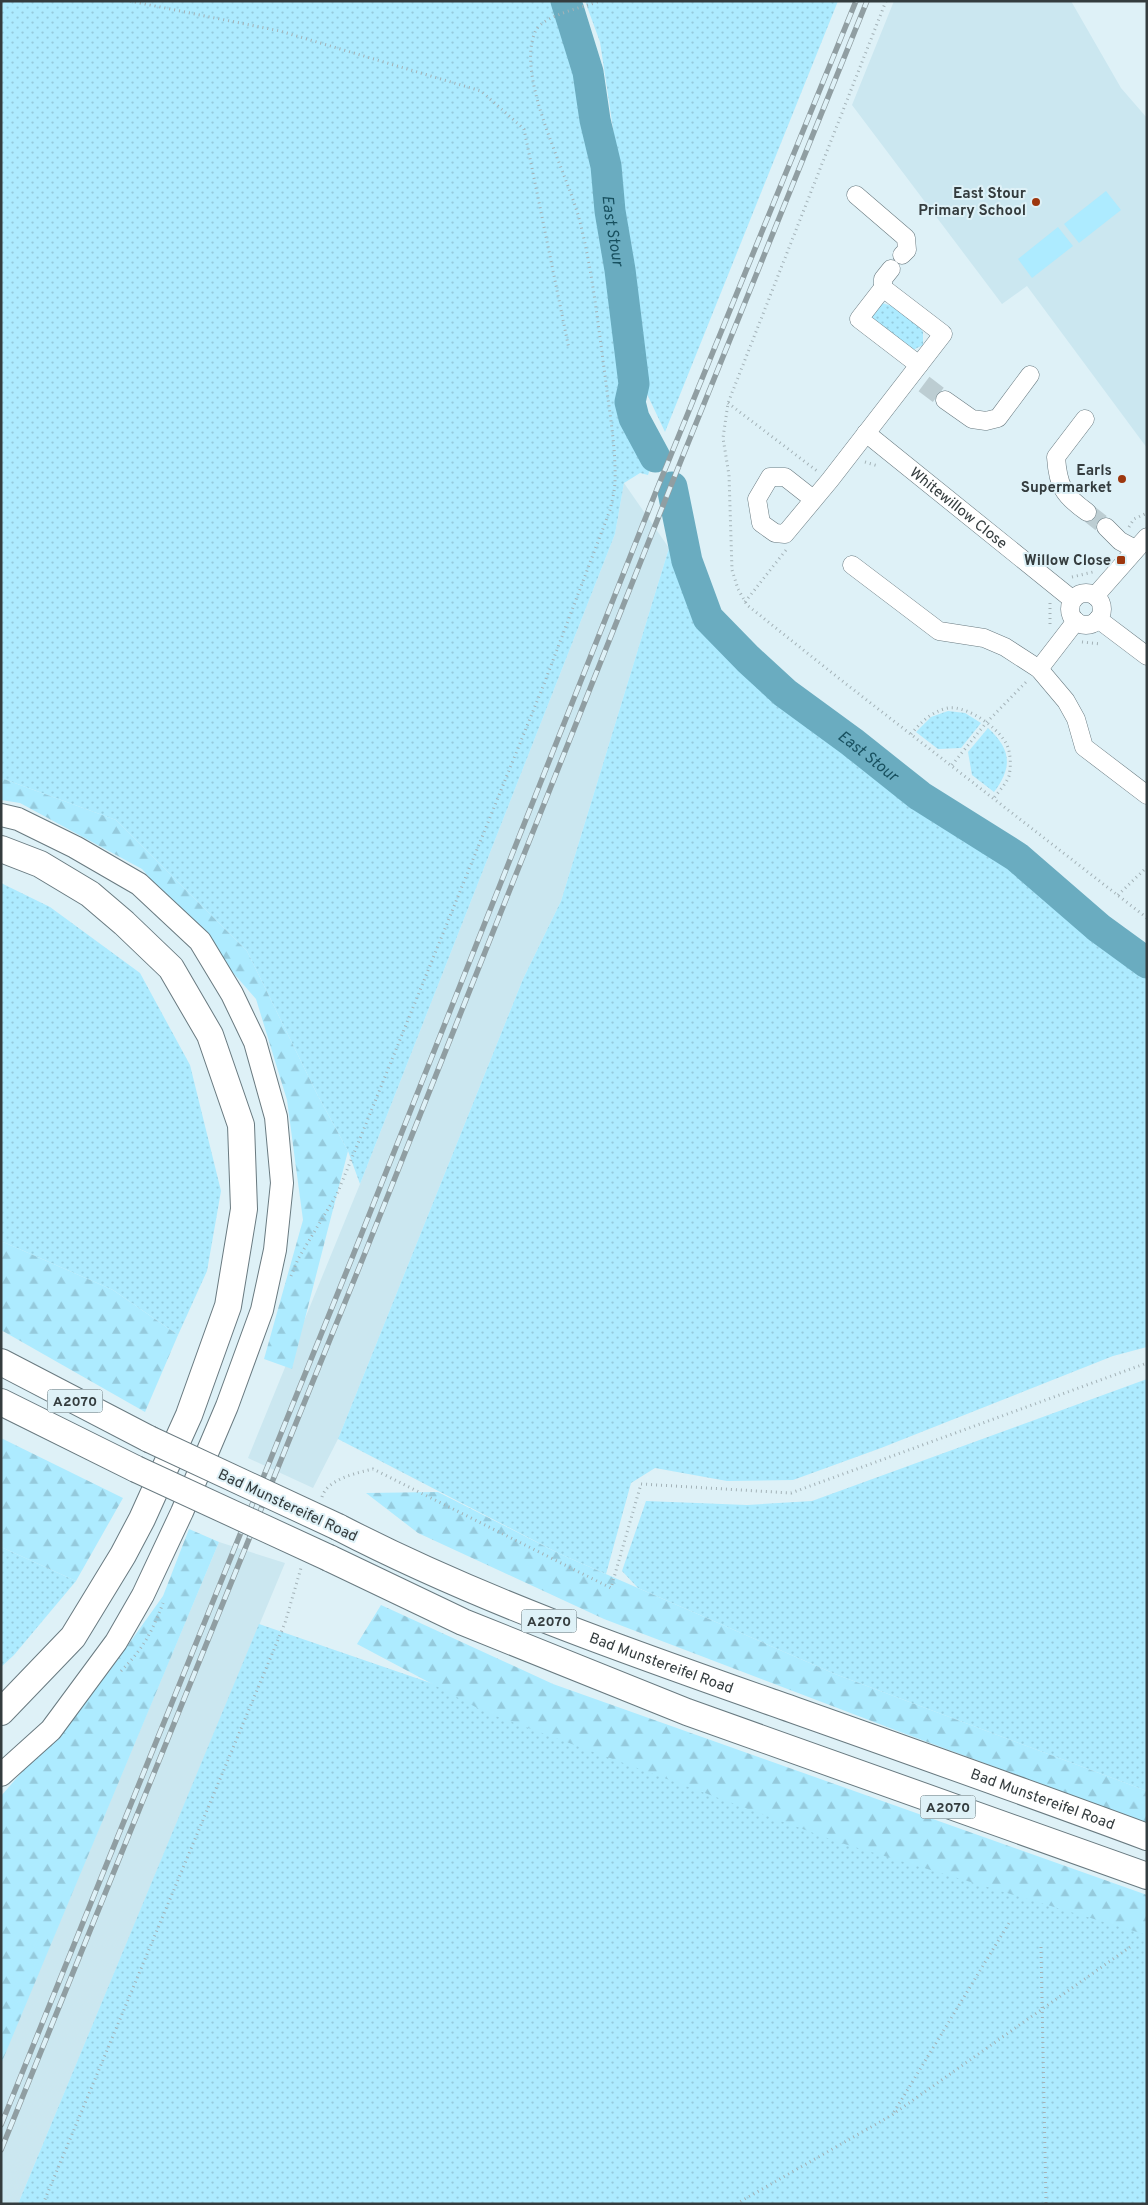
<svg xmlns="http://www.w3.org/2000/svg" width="1148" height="2205" viewBox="0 0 1148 2205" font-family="Overpass,sans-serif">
<defs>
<pattern id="grass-dots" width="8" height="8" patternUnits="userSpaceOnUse" patternTransform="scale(1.25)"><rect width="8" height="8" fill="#adebff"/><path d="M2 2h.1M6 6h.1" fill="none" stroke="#95cadc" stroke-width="1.8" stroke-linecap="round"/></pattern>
<pattern id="forest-firs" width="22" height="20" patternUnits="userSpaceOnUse" patternTransform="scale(1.25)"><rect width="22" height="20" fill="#adebff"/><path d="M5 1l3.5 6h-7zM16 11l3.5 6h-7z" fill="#95cadc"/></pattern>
</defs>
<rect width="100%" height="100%" fill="#def1f7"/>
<!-- built -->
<g fill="#cbe7f0">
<polygon points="894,1 1071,1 1121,88 1147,118 1147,448 1027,286 1002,304 852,105"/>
<polygon points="624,483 669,548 561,901 523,979 338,1439 313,1488 248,1458 360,1184 615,534"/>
<polygon points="219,1542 285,1563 18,2204 1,2204 1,2062"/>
</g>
<!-- grass -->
<g fill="url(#grass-dots)">
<polygon points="1,1 559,1 575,45 609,236 625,377 623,400 635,433 651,466 648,475 640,473 624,483 615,534 360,1184 348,1151 317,1094 247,951 116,820 1,778"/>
<polygon points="585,1 838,1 665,432 647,394 617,155 600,42"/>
<polygon points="882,303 895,307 920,328 923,332 923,345 911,351 871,319 871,314"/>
<polygon points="669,548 722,654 973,845 1016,867 1096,941 1147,979 1147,1347 1113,1356 881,1448 793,1480 727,1481 655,1468 631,1483 606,1574 560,1554 338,1439 523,979 561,901"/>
<polygon points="948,711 965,713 981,723 961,748 938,749 916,732 931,717"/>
<path d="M988,728c23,21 25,39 6,64l-22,-17 -4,-23z"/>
<polygon points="1,883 50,907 140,973 190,1065 221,1191 207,1271 178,1335 113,1290 1,1241"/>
<polygon points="1147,1379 1147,1791 835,1674 638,1588 622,1571 646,1501 747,1505 812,1501"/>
<polygon points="1,1547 76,1581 14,1655 1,1667"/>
<polygon points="259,1624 1147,1929 1147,2204 18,2204"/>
</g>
<!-- forest -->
<g fill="url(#forest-firs)">
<polygon points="1,778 116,820 247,951 317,1094 348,1151 292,1369 264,1359 303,1220 287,1100 256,999 142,869 20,803 1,800"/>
<polygon points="1,1241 113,1290 178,1335 145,1412 1,1330"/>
<polygon points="1,1438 123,1498 76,1581 1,1547"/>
<polygon points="438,1492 560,1554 835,1674 1147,1791 1147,1823 903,1733 604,1619 418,1533 366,1493"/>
<polygon points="189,1529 219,1542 1,2064 1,1796 108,1673 163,1596"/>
<polygon points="381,1605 553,1684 1147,1895 1147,1935 838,1842 485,1712 357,1644"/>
</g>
<!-- garden -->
<g fill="#adebff">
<polygon points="1106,191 1121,210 1079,243 1064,224"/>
<polygon points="1058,227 1073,246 1032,278 1018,259"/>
</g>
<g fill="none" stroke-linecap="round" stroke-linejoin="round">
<!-- river -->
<g stroke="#6aacc0" stroke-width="31">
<path id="s1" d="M566,1l22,71 7,48 11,46 4,45 10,59 14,114 -4,18 4,16 21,39"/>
<path id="s2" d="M672,487l15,74 21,57 40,41 37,34 67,49 68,54 97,61 82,71 48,35"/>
</g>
<!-- minor-tunnel -->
<g stroke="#bccdd2" stroke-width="18" stroke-dasharray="18 9" stroke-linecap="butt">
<polyline points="924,384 945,400"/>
<polyline points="1087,512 1106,527"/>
</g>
<defs>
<g id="minor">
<polyline points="856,195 906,238 907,250 902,255"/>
<polyline points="883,288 859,319 919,365"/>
<polyline points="883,288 883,279 891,269"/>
<polyline points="945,400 972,419 986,421 998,418 1030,375"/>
<path d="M1085,419l-29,38c2,29 7,38 31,55"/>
<path id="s3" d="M866,433l207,167"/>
<polyline points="813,499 785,477 770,477 757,499 761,523 775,533 785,534 830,480 943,334 883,288"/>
<polyline points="1106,527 1120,541 1135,549"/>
<polyline points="852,565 939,631 984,638 1005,647 1039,669 1066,701 1076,719 1084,747 1147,795"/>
<circle cx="1086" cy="609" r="16"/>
<polyline points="1095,596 1147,537"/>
<polyline points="1098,619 1147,656"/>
<polyline points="1039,669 1076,621"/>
</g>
<polyline id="major" points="1,815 18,819 75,847 139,884 200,941 232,994 255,1042 276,1117 282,1183 275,1250 262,1310 227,1406 182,1512 143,1595 116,1642 51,1730 1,1775"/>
<g id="highway">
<polyline points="1,849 40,864 90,894 124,923 171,968 210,1035 241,1125 244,1209 228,1306 189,1415 142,1519 123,1555 73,1637 1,1712"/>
<polyline points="1,1362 149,1439"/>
<polyline points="1,1402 136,1469"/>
<path id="s4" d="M338,1527c139,72 288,124 436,176 124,44 249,88 373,134"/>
<polyline points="329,1558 463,1622 687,1712 1147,1876"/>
</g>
</defs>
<!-- minor casing -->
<use href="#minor" stroke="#697a80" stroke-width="19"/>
<!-- major casing -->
<use href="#major" stroke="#697a80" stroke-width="24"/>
<!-- highway casing -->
<use href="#highway" stroke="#697a80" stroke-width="28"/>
<!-- path -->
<g stroke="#a3b2b7" stroke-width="3" stroke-dasharray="1 4" stroke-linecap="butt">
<polyline points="130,1 280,31 481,91 524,129 569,349"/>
<polyline points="886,1 728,403 723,438 729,475 732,570 738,589 747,605 841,680 1147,918"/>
<polyline points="728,403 817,471"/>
<polyline points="865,462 878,466"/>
<polyline points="1129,527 1134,519 1147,513"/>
<polyline points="1072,577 1093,572"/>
<polyline points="745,602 786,550"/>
<polyline points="1050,603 1050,626"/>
<polyline points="1082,642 1101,644"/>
<path d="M911,734c10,-12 21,-23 37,-26 19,-3 51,20 59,37 4,9 4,22 2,31 -3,8 -10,15 -15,22"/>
<polyline points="952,765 986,723 1028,680"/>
<polyline points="1118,895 1147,867"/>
<path d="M291,1276l7,-17 39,-65 24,-58 183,-452 66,-174c2,-9 5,-20 5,-29 1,-35 -6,-71 -10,-106 -7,-50 -12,-100 -24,-149 -11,-50 -68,-149 -45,-196 9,-15 48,-23 64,-29"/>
<path d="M322,1497c5,-18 35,-24 51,-28l238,119 30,-104 150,9 356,-130"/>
<path d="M121,1671c22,-22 31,-39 42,-68"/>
<polyline points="1041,1947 1046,2204"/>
<polyline points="894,2112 1009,1923"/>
<polyline points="43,2204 285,1623 301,1568"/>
<polyline points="736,2204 892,2115 1130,1947"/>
</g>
<!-- minor -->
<use href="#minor" stroke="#fff" stroke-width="18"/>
<!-- major -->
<use href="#major" stroke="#fff" stroke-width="22"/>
<!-- highway -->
<use href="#highway" stroke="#fff" stroke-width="26"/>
<defs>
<g id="rail">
<polyline points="1,2125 352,1258 655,494 856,1"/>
<polyline points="1,2150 363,1258 682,458 867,1"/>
</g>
</defs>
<!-- rail casing -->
<use href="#rail" stroke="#909ea2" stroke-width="5.5"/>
<!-- rail -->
<use href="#rail" stroke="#def1f7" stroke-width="4" stroke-dasharray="11" stroke-linecap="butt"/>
<defs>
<g id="highway-bridge">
<polyline points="149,1439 338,1527"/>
<polyline points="136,1469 329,1558"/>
</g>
</defs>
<!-- highway-bridge casing -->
<use href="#highway-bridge" stroke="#697a80" stroke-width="28" stroke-linecap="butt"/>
<!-- highway-bridge -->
<use href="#highway-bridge" stroke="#fff" stroke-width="26"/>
</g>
<!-- markers -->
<g fill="#9d370e" stroke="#def1f7" stroke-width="2">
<circle cx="1036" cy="202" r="5"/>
<circle cx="1122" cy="479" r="5"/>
<rect x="1116" y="555" width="10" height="10" rx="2.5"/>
</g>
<g text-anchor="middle" stroke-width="4" stroke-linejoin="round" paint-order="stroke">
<!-- shield labels -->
<g fill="#def1f7" stroke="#677276" stroke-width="1">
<rect x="47.5" y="1389.5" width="55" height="23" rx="4"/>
<rect x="521.5" y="1609.5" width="55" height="23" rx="4"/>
<rect x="920.5" y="1795.5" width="55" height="23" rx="4"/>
</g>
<g font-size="14" font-weight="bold" fill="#343c3e">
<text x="75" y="1406">A2070</text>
<text x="549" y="1626">A2070</text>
<text x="948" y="1812">A2070</text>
</g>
<!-- poi labels -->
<g font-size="15" font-weight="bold" fill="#343c3e" stroke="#def1f7" text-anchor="end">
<text x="1026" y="198">East Stour<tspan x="1026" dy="17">Primary School</tspan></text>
<text x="1112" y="475">Earls<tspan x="1112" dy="17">Supermarket</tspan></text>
<text x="1111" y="565">Willow Close</text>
</g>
<!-- street labels -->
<g font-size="15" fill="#343c3e" stroke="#def1f7">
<text dy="5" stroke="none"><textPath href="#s3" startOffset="119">Whitewillow Close</textPath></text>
<text transform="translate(288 1505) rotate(25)" y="5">Bad Munstereifel Road</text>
<text dy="5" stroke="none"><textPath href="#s4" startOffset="351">Bad Munstereifel Road</textPath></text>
<text dy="5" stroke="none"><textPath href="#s4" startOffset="756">Bad Munstereifel Road</textPath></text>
</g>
<!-- water labels -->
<g font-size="16" font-style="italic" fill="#18505f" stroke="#def1f7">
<text dy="6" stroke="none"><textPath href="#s1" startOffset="235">East Stour</textPath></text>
<text dy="6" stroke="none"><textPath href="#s2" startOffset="348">East Stour</textPath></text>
</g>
</g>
<!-- border -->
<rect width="1148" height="2205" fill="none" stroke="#343c3e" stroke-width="5"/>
</svg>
